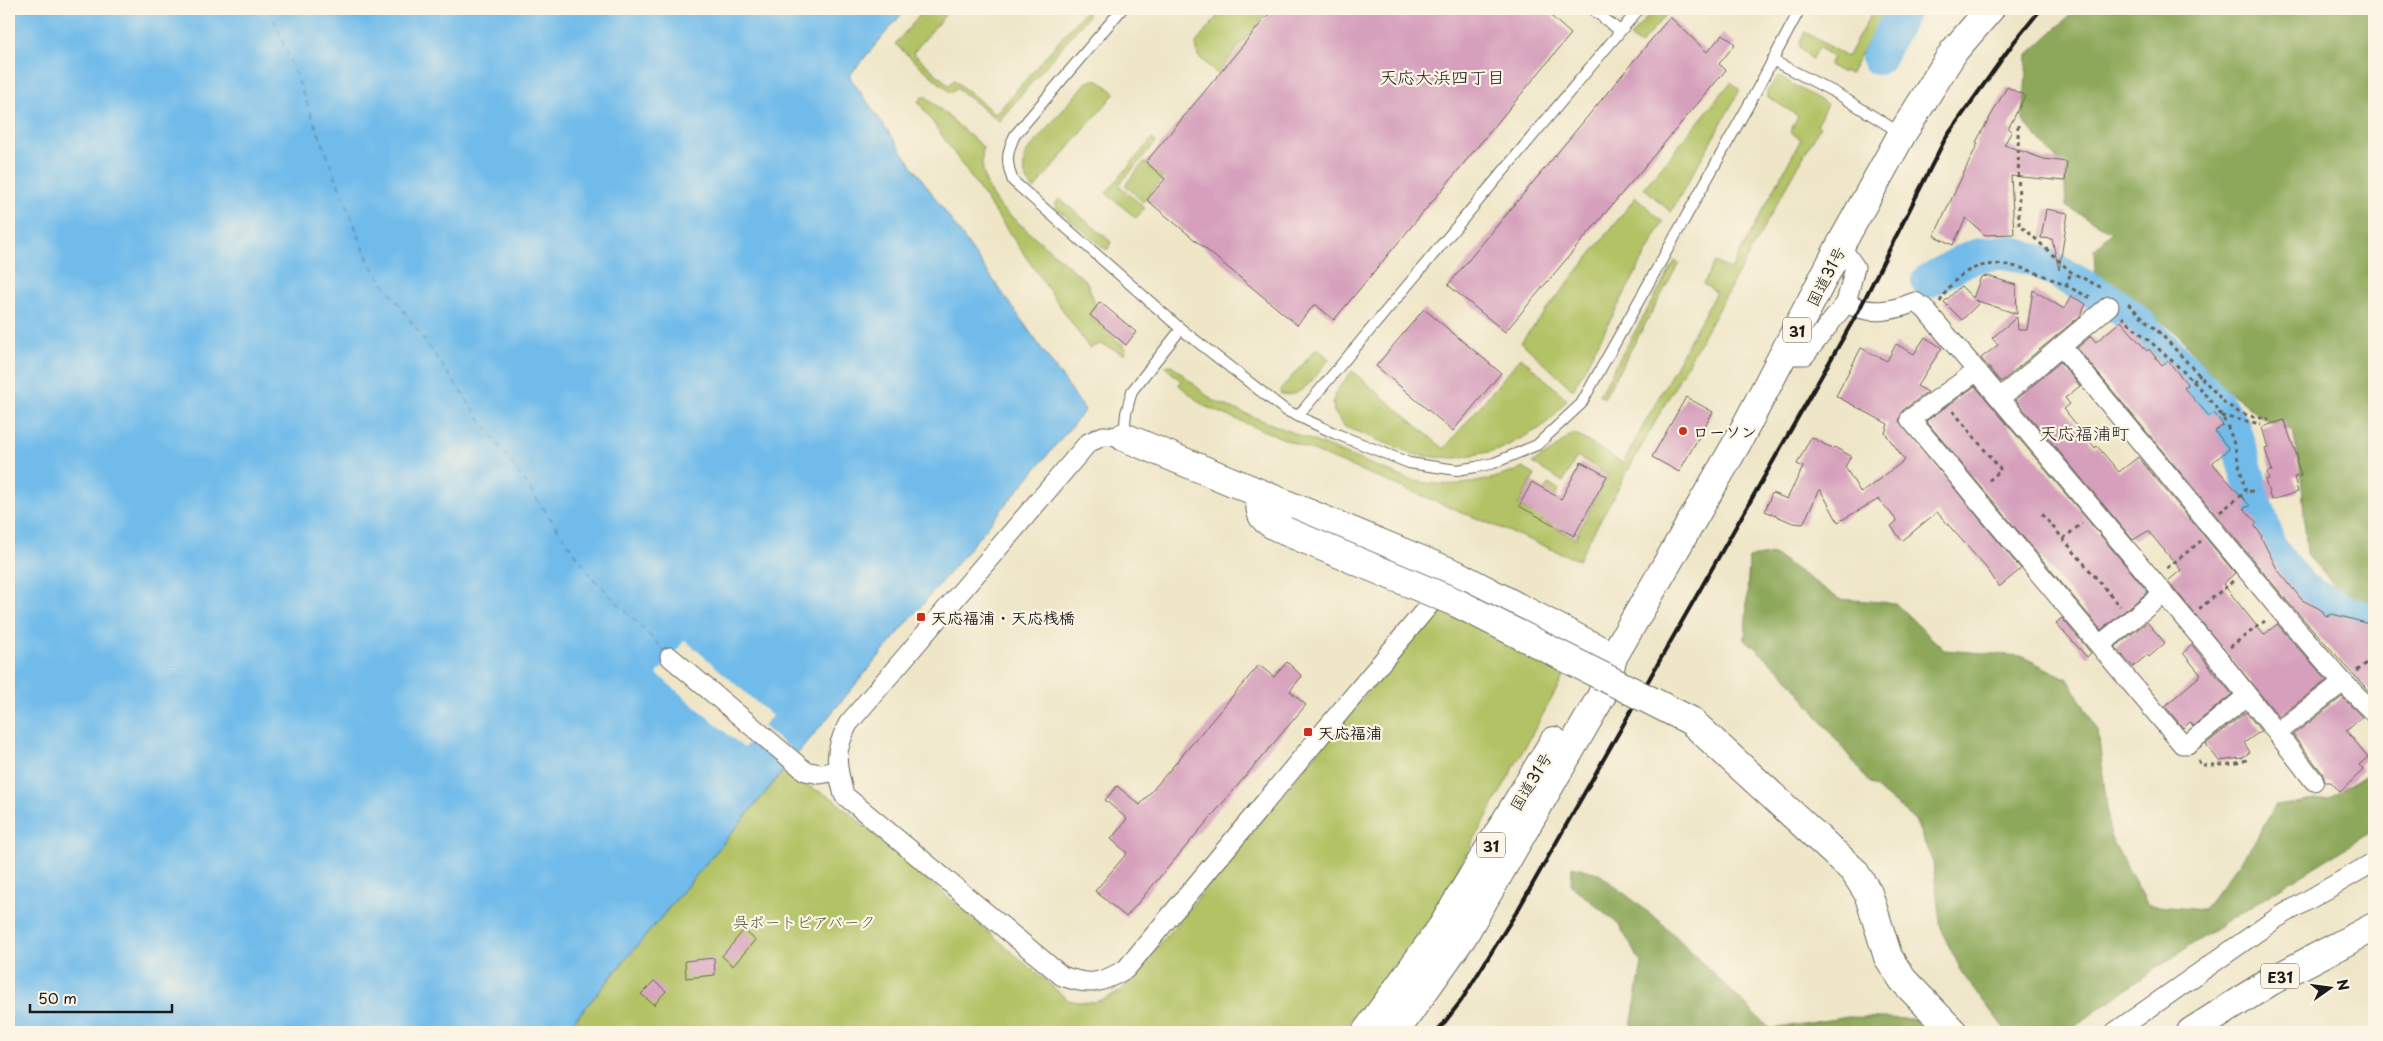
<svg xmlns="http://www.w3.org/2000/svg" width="2383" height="1041" font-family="'Playpen Sans','Klee One',sans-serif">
<rect width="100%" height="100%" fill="#fcf5e5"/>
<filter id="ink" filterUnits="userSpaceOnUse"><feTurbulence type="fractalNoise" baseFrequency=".02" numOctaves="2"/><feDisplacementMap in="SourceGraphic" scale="10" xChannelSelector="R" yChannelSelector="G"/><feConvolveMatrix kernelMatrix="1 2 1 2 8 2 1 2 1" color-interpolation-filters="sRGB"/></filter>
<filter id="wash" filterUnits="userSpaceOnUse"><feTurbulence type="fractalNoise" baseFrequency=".0096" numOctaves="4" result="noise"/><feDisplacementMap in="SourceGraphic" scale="20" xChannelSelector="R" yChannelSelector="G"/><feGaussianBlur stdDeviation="1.12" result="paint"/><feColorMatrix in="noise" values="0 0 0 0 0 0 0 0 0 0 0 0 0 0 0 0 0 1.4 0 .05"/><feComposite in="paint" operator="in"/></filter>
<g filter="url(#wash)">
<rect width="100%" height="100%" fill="#efe6c8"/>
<g fill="#b2c265" stroke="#676f40">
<path d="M925 9H950L913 53 949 85 954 80 996 114 1086 10 1088 16 999 121 956 88 951 93 895 44Z"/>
<path d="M1223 9H1270L1217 74 1198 56 1196 43Z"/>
<path d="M1654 9H1671L1640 45 1630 37Z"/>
<path d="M1874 9H1886L1850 74 1844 71 1843 73 1829 65 1833 57 1819 48 1812 59 1800 49V41L1805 32 1847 57Z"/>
<path d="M1778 76 1827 104 1817 125 1820 127 1578 560 1204 406 1179 385 1181 381 1164 366 1172 365 1212 400 1410 480C1450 489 1484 484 1523 468L1535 475 1518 506 1531 513 1548 484 1559 490 1542 520 1575 538 1608 475 1577 456 1563 482 1532 463 1552 451 1573 433 1623 463 1716 292 1703 284 1715 262 1731 270 1801 139 1790 132 1798 116 1768 97 1767 92Z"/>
<path d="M1093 80H1099L1115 93 1034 189C1024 179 1022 169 1025 154L1087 82Z"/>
<path d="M1731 82 1740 90 1671 212 1644 188Z"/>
<path d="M924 95 983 147C980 170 985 188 1000 207L1087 282 1096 306 1089 315 1126 348 1124 354 1101 344 1089 348 918 101Z"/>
<path d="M1152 139 1156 142 1119 185 1145 208 1136 218 1106 193Z"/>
<path d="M1144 162 1163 178 1143 202 1125 185Z"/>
<path d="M1636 197 1663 222 1573 390 1521 342Z"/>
<path d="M1058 200H1061L1111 242 1108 249H1105L1056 208 1055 205Z"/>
<path d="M1675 261 1679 263 1604 398 1599 395Z"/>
<path d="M1317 348 1329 359C1318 372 1302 400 1281 394L1280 390Z"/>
<path d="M1521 357 1567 399 1553 417 1540 428 1499 450 1457 458 1435 457 1416 455 1345 427 1334 412 1333 403 1335 393 1352 371 1444 449Z"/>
<path d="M1450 605 1561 662 1564 676 1431 918 1342 1032H565L782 773 832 798 1068 1000C1090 1005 1100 1002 1120 992L1435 610Z"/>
</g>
<g fill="#8da85a" stroke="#54623b">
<path d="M2077 9H2374V615L2351 604 2307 555 2301 473 2293 431 2263 418 2216 381 2178 334 2095 272 2094 250 2111 232 2066 206 2064 167 2023 121 2027 55Z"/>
<path d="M1774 554 1839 599 1895 603 1944 650 2021 656 2068 679 2098 731 2110 836 2148 905 2204 910 2256 840 2275 806 2329 798 2374 770V830L2226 922 2149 973 2067 1032H2007L1964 976 1941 930 1933 863 1915 820 1870 783 1787 677 1745 639 1749 558Z"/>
<path d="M1572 866 1598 873 1661 922 1770 1029 1848 1017 1915 1019 1929 1032H1634L1631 1027 1642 964 1619 925 1571 885Z"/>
</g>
<path fill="#71bbea" stroke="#466c83" d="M9 9H906L849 76 1085 410 565 1032H9Z"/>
<path fill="#efe6c8" d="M685 640 772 716 763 726 797 755 786 768 752 739 744 748 657 674Z"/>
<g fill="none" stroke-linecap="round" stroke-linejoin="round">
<g stroke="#71bbea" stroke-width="34">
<path d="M1878 58 1904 9"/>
<path d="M1928 281 1965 260 1980 255 2007 252 2038 261 2109 300 2134 319 2176 361 2217 404 2233 427 2269 546 2285 568 2303 589 2353 615 2374 620"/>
</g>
<path stroke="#3e5c6e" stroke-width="1" stroke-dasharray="6 5" stroke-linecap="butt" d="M270 9 369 262 592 577 665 651"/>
</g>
<g id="blocks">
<g fill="#d6a0bc">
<path d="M1273 9H1559L1552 17 1571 34 1334 320 1315 304 1297 325 1147 200 1165 179 1146 162Z"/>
<path d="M1670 17 1707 52 1723 34 1735 44 1719 64 1726 70 1505 332 1448 285Z"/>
<path d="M2007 87 2025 96 2008 129 2012 131 2004 145 2044 159 2067 162 2065 181 2011 176 2014 234 1985 235 1966 218 1953 245 1934 236 1978 143 1976 142Z"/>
<path d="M2046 209 2068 213 2059 270 2052 239 2041 238Z"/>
<path d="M1988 276 2016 285 2017 314 1975 300 1979 303 1962 320 1944 302 1961 286 1973 298 1981 277Z"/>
<path d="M2033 290 2064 309 2071 296 2086 304 2080 316 2001 382 1981 358 1998 345 1992 338 2017 317 2018 330H2027Z"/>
<path d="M1100 302 1136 332 1126 345 1090 315Z"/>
<path d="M1424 309 1501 373 1453 431 1376 366Z"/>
<path d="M2121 321 2147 351 2149 349 2162 365 2168 361 2188 385 2184 388 2209 416 2214 413 2223 425 2215 431 2229 449 2213 462 2214 465 2250 506 2244 508 2257 523 2254 525 2262 536 2261 537 2277 569 2302 600 2320 609 2326 616 2332 614 2374 625V697L2288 602 2077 348 2091 336 2096 342Z"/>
<path d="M1925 337 1942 348 1917 386 1928 392 1903 410 1899 421 2021 569 1999 587 1988 570 1937 512 1902 541 1891 526 1897 521 1879 499 1838 522 1820 489 1803 524 1793 523 1765 511 1772 493 1787 499 1803 467 1797 464 1811 437 1833 449 1834 447 1851 456 1845 467 1861 493 1905 460 1885 433 1888 424 1836 396 1861 348 1887 361 1896 344 1914 354Z"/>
<path d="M2060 362 2080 386 2065 398 2070 404 2064 409 2095 448 2097 446 2119 472 2138 457 2235 573 2223 584 2264 635 2277 624 2327 680 2279 717 2168 581 2181 570 2148 531 2133 540 2016 400Z"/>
<path d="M1975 386 2148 592 2101 630 1926 421Z"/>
<path d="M1686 397 1713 412 1679 472 1652 457Z"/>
<path d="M2284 420 2298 459 2296 461 2301 476 2294 477 2298 492 2271 500 2265 480 2269 479 2267 472 2272 471 2265 449 2268 448 2262 427Z"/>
<path d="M1581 462 1607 476 1574 536 1519 506 1532 482 1561 499Z"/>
<path d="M2062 618 2091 653 2087 657 2056 623Z"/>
<path d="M2147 622 2165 643 2149 657 2147 655 2133 667 2115 647Z"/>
<path d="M2192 645 2232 694 2193 726 2190 722 2183 728 2165 706 2201 675 2183 653Z"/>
<path d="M1287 662 1302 676 1290 691 1306 705 1126 917 1095 891 1127 853 1111 839 1127 819 1105 800 1117 786 1140 805 1259 665 1274 677Z"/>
<path d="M2342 697 2362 717 2346 730 2368 757 2359 765 2363 770 2340 792 2331 782H2325L2323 774 2293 735Z"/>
<path d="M2246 712 2261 731 2244 743 2250 752 2242 758 2219 761 2206 744Z"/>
<path d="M744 930 755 940 733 966 722 956Z"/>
<path d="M714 958 715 975 686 978 685 961Z"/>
<path d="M654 981 666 991 654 1005 641 994Z"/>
</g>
</g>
</g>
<g filter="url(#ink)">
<use href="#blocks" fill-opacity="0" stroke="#666358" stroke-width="1"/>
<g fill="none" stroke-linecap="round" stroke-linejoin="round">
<g stroke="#666358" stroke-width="12">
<g id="lane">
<path d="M1122 9 1015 135C1006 153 1006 163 1013 181L1181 329 1285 410 1334 433 1409 463 1457 470 1476 467 1494 463 1537 445 1581 404 1752 99 1800 9"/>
<path d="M1592 9 1620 31"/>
<path d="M1772 60 1836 93 1902 134"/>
<path d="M1298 416 1639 9"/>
<path d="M1124 437 1126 413 1132 391 1181 329"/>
</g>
</g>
<g stroke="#666358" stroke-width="21">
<g id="street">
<path d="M1846 303C1870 315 1890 312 1915 302L1924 308 2217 657 2277 733 2343 682"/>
<path d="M2062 347 2279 609 2343 682 2374 713"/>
<path d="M1784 355H1805L1846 303 1855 267 1840 246"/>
<path d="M1977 371 1910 419 2182 744H2188L2247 696"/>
<path d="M2000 398 2109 306"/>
<path d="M1124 437 1103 436 1088 443 848 724C833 754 836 764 844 795L1062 976C1090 986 1100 984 1126 969L1445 586"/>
<path d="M2100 645 2163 594"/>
<path d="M670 657 805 771 820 774 838 771"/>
<path d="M2277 733 2314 781"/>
<path d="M2115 1032 2277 918 2374 862"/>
</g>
</g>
<g stroke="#666358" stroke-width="30">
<g id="secondary">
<path d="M1124 437 1455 574 1613 657"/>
<path d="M1261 495C1257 519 1266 521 1285 531"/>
<path d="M1691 721 1854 871 1868 893 1888 957 1903 980 1953 1032"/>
</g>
</g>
<g stroke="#666358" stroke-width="30">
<g id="highway">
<path d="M1366 1032 1442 927 1554 741"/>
<path d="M1395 1032 1463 936 1602 695 1613 657 1737 443 1840 246 1902 134 1954 51 1990 9"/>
<path d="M2191 1032 2271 981 2374 927"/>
</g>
</g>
<g stroke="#666358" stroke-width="3" stroke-dasharray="4 4" stroke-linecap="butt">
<path d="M2018 125 2019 226 2026 230 2071 272 2104 289"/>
<path d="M2066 286 2071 272"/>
<path d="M1940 302C1975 234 2041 274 2091 298"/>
<path d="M2128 304 2162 335 2225 403 2238 412 2254 417 2269 419"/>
<path d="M2122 317C2153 345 2213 391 2229 430 2237 449 2240 472 2246 492L2257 490"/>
<path d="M2193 382 2200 374"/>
<path d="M1953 411 2001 470 1986 483"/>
<path d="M2221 416 2261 424"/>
<path d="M2220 512 2246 492"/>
<path d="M2042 514 2120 606"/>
<path d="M2063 539 2082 523"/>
<path d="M2167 568 2201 541"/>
<path d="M2199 609 2233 581"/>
<path d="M2230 647 2265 621"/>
<path d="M2357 671 2374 657"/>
<path d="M2198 760 2201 765C2216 765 2238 766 2250 758"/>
</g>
<use href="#lane" stroke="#fff" stroke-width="10"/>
<use href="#street" stroke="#fff" stroke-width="19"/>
<use href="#secondary" stroke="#fff" stroke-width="28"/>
<use href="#highway" stroke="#fff" stroke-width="28"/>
<path stroke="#1c1c1c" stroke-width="4" d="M1437 1032 1461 1001 1519 908 1859 310 1945 139 2014 42 2041 9"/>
<g stroke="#666358" stroke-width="30" stroke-linecap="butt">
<path id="secondary-bridge" d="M1285 531 1457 603 1691 721"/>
</g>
<use href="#secondary-bridge" stroke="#fff" stroke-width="28"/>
</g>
</g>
<g fill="#c8321e" stroke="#fcf5e5" stroke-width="2">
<circle cx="1683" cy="431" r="5"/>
<rect x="916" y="612" width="10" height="10" rx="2.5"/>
<rect x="1303" y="727" width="10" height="10" rx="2.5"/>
</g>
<g text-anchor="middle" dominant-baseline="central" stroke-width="4.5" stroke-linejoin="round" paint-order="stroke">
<g fill="#fcf5e5" stroke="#5f5d58" stroke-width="1">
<rect x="1783" y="317.5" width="28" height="25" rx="4"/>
<rect x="1477" y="832.5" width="28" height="25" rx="4"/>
<rect x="2261" y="963.5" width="38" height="25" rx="4"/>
</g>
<g font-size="15" font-weight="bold" fill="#1c1c1c">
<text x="1797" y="330">31</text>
<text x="1491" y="845">31</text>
<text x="2280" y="976">E31</text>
</g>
<g font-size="16" fill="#1c1c1c" stroke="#fcf5e5">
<text transform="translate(1825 276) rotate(-63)">国道31号</text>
<text transform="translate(1530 781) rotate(-59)">国道31号</text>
</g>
<g font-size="16" font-weight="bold" fill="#1c1c1c" stroke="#fcf5e5" text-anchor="start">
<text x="1693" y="431">ローソン</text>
<text x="931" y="617">天応福浦・天応桟橋</text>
<text x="1318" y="732">天応福浦</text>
</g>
<g font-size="16" fill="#505636" stroke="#fcf5e5">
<text x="804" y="921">呉ポートピアパーク</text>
</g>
<g font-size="18" fill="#1c1c1c" stroke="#fcf5e5">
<text x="1442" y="76">天応大浜四丁目</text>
<text x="2084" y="432">天応福浦町</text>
</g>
</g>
<rect width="2383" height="1041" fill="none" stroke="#fcf5e5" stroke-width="30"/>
<g transform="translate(2330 988) rotate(76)" stroke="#fcf5e5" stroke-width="4" paint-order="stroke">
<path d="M0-4L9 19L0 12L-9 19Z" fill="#1c1c1c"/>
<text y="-8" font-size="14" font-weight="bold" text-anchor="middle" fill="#1c1c1c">N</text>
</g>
<path d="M30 1004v8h142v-8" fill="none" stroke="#1c1c1c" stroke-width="2.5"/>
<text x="38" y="1004" font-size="15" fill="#1c1c1c" stroke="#fcf5e5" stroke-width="4" paint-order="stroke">50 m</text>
</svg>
